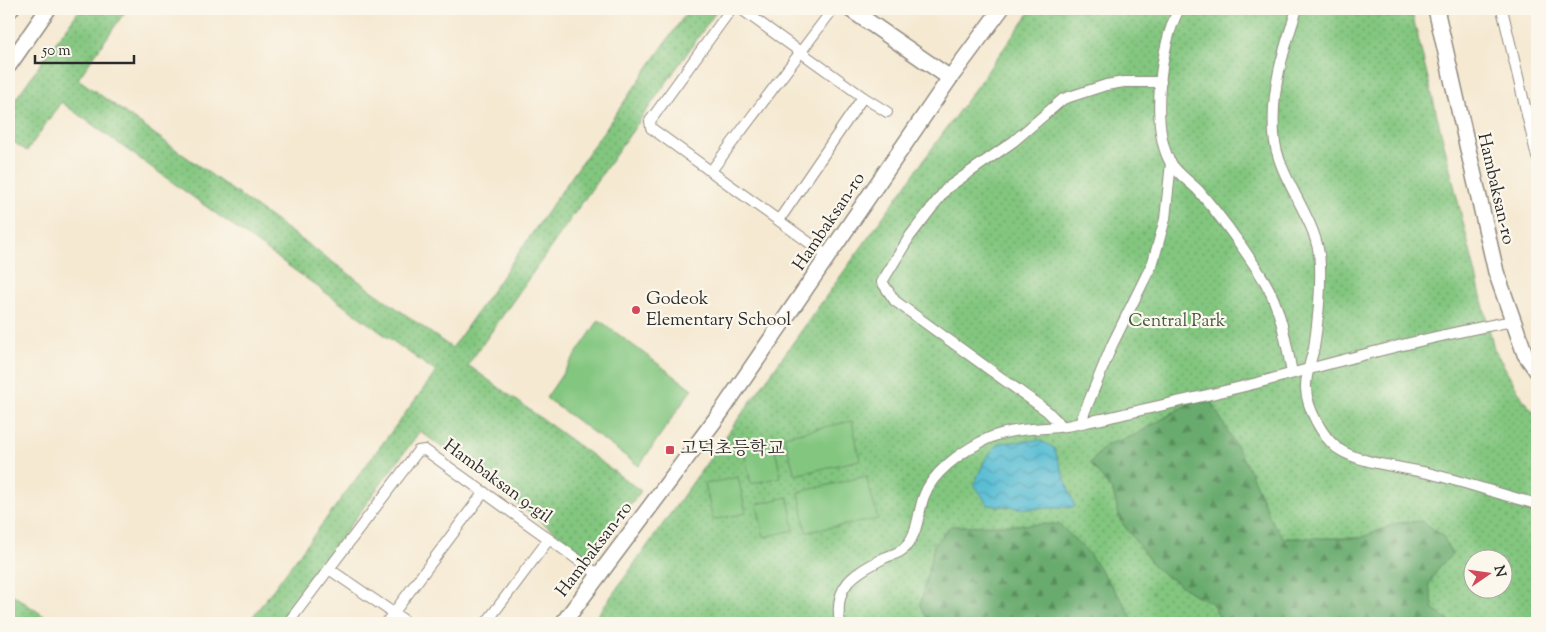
<svg xmlns="http://www.w3.org/2000/svg" width="1546" height="632" font-family="'Sorts Mill Goudy','Noto Serif KR',serif">
<defs>
<pattern id="grass-dots" width="8" height="8" patternUnits="userSpaceOnUse" patternTransform="scale(1.25)"><rect width="8" height="8" fill="#82c67f"/><path d="M2 2h.1M6 6h.1" fill="none" stroke="#6ba168" stroke-width="1.8" stroke-linecap="round"/></pattern>
<pattern id="forest-firs" width="22" height="20" patternUnits="userSpaceOnUse" patternTransform="scale(1.25)"><rect width="22" height="20" fill="#69ab6e"/><path d="M5 1l3.5 6h-7zM16 11l3.5 6h-7z" fill="#578b5b"/></pattern>
<pattern id="water-waves" width="16" height="10" patternUnits="userSpaceOnUse" patternTransform="scale(1.25)"><rect width="16" height="10" fill="#55bcd3"/><path d="M0 5q4-4 8 0t8 0" fill="none" stroke="#4799ab"/></pattern>
</defs>
<rect width="100%" height="100%" fill="#fbf7ec"/>
<filter id="ink" filterUnits="userSpaceOnUse"><feTurbulence type="fractalNoise" baseFrequency=".02" numOctaves="2"/><feDisplacementMap in="SourceGraphic" scale="10" xChannelSelector="R" yChannelSelector="G"/><feConvolveMatrix kernelMatrix="1 2 1 2 8 2 1 2 1" color-interpolation-filters="sRGB"/></filter>
<filter id="wash" filterUnits="userSpaceOnUse"><feTurbulence type="fractalNoise" baseFrequency=".0096" numOctaves="4" result="noise"/><feDisplacementMap in="SourceGraphic" scale="20" xChannelSelector="R" yChannelSelector="G"/><feGaussianBlur stdDeviation="1.12" result="paint"/><feColorMatrix in="noise" values="0 0 0 0 0 0 0 0 0 0 0 0 0 0 0 0 0 1.4 0 .05"/><feComposite in="paint" operator="in"/></filter>
<g filter="url(#wash)">
<rect width="100%" height="100%" fill="#f5e9d2"/>
<g fill="url(#grass-dots)" stroke="#567855" fill-rule="evenodd">
<path d="M80 9H127L78 79 452 348 689 9H718L468 365 641 491 591 559 420 431 278 623H248L436 372 61 102 27 151 9 139V108Z"/>
<path d="M1032 9H1411L1494 349 1523 399 1537 416V623H592ZM1474 560H1504V590H1474Z"/>
<path d="M9 592 54 623H9Z"/>
</g>
<g fill="url(#forest-firs)" stroke="#4a6b4c">
<path d="M1193 401 1212 403 1251 473 1272 522 1284 538H1360L1397 523 1422 521 1443 536 1452 555 1440 566 1429 584 1434 610 1452 623H1216L1220 619 1212 603 1195 595 1156 569 1120 520 1113 492 1090 463 1106 445 1135 435Z"/>
<path d="M1059 524 1088 552 1123 602 1135 623H929L920 605 934 545 951 526Z"/>
</g>
<g fill="#82c67f" stroke="#567855">
<path d="M599 320 692 389 639 466 546 398Z"/>
<path d="M852 421 860 460 795 475 784 436Z"/>
<path d="M773 440 781 477 751 484 743 447Z"/>
<path d="M866 476 878 519 806 532 799 492Z"/>
<path d="M738 477 746 513 713 520 705 484Z"/>
<path d="M788 497 794 530 764 537 757 504Z"/>
</g>
<path fill="url(#water-waves)" stroke="#40747f" d="M1039 440 1054 448 1075 507 1030 509 988 505 974 484 986 458 999 443Z"/>
</g>
<g filter="url(#ink)">
<g fill="none" stroke-linecap="round" stroke-linejoin="round">
<g stroke="#908a7e" stroke-width="12">
<g id="street">
<path d="M731 9 650 121 651 128 829 257"/>
<path d="M741 9 863 97 779 220"/>
<path d="M1179 9C1160 44 1151 124 1169 160 1175 172 1189 181 1198 190 1222 218 1246 251 1265 282 1281 309 1286 342 1292 373"/>
<path d="M1297 9C1283 52 1271 88 1274 134 1277 181 1319 218 1320 265 1321 293 1318 321 1314 348 1311 361 1305 376 1306 389 1307 408 1322 436 1337 448 1359 464 1405 467 1432 474 1467 483 1502 495 1537 504"/>
<path d="M1502 9 1537 157"/>
<path d="M863 97 887 112"/>
<path d="M711 171 833 9"/>
<path d="M1080 423 1112 345 1153 262 1165 219 1171 163"/>
<path d="M1062 426 1047 411 895 301 882 282 910 236 947 188 1014 141 1063 99 1106 85 1124 82H1161"/>
<path d="M549 539 599 575"/>
<path d="M329 569 408 623"/>
<path d="M288 623 418 451 425 450 549 539 486 623"/>
<path d="M386 623 484 492"/>
<path d="M840 623C833 585 854 574 884 558 890 555 897 554 902 550 919 536 917 514 924 496 932 473 960 453 981 442 1007 427 1038 430 1066 426 1078 424 1090 421 1102 419 1153 407 1206 396 1257 383 1342 360 1427 337 1513 321"/>
</g>
</g>
<g stroke="#908a7e" stroke-width="18">
<g id="secondary">
<path d="M850 9 950 78"/>
<path d="M1436 9 1496 272 1525 354 1537 371"/>
<path d="M9 11 11 9"/>
<path d="M9 65 48 9"/>
<path d="M563 623 721 412 950 78 1001 9"/>
</g>
</g>
<use href="#street" stroke="#fff" stroke-width="10"/>
<use href="#secondary" stroke="#fff" stroke-width="15"/>
</g>
</g>
<g fill="#d1495b" stroke="#fbf7ec" stroke-width="2">
<circle cx="636" cy="310" r="5"/>
<rect x="665" y="445" width="10" height="10" rx="2.5"/>
</g>
<g text-anchor="middle" dominant-baseline="central" stroke-width="4.5" stroke-linejoin="round" paint-order="stroke">
<g font-size="18" fill="#2b2b2b" stroke="#fbf7ec">
<text transform="translate(1495 189) rotate(77)">Hambaksan-ro</text>
<text transform="translate(830 222) rotate(-56)">Hambaksan-ro</text>
<text transform="translate(497 482) rotate(36)">Hambaksan 9-gil</text>
<text transform="translate(595 550) rotate(-53)">Hambaksan-ro</text>
</g>
<g font-size="18" fill="#2b2b2b" stroke="#fbf7ec" text-anchor="start">
<text x="646" y="300">Godeok<tspan x="646" dy="21">Elementary School</tspan></text>
<text x="680" y="450">고덕초등학교</text>
</g>
<g font-size="18" fill="#455a44" stroke="#fbf7ec">
<text x="1177" y="322">Central Park</text>
</g>
</g>
<rect width="1546" height="632" fill="none" stroke="#fbf7ec" stroke-width="30"/>
<g transform="translate(1488 574) rotate(77)"><circle r="24" fill="#fbf7ec" stroke="#a8a59f"/>
<path d="M0-4L9 19L0 12L-9 19Z" fill="#d1495b"/>
<text y="-8" font-size="14" font-weight="bold" text-anchor="middle" fill="#2b2b2b">N</text>
</g>
<path d="M35 55v8h99v-8" fill="none" stroke="#2b2b2b" stroke-width="2.5"/>
<text x="42" y="55" font-size="15" fill="#2b2b2b" stroke="#fbf7ec" stroke-width="4" paint-order="stroke">50 m</text>
</svg>
